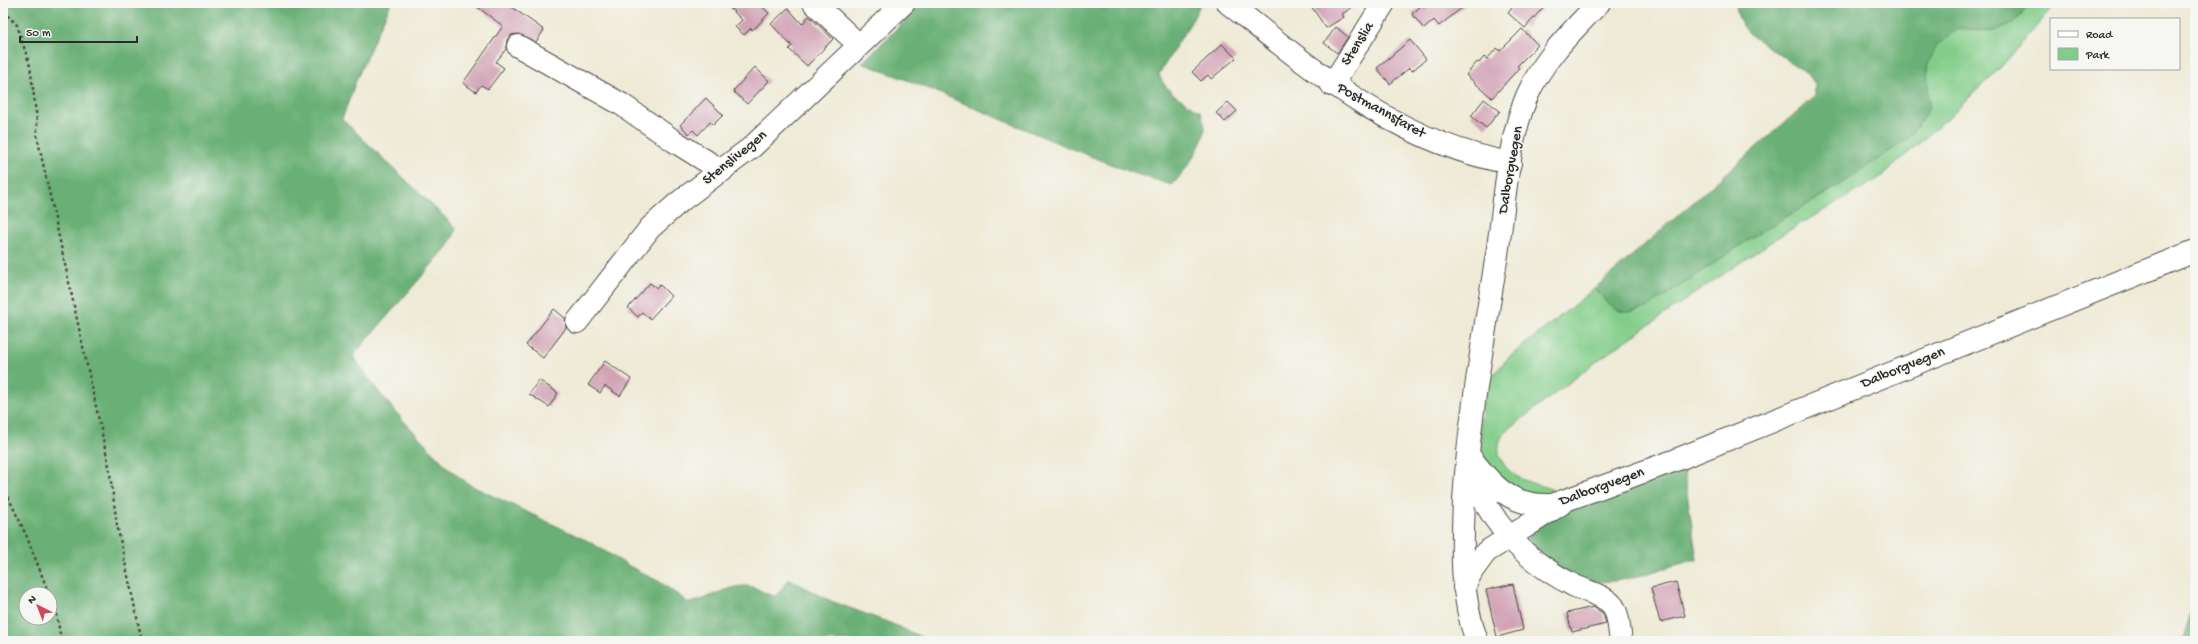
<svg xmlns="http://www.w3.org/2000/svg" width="2198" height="644" font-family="'Gochi Hand',sans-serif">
<rect width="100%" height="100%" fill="#f6f6f2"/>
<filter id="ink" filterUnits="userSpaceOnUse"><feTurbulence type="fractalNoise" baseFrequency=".025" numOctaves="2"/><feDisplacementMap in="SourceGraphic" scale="8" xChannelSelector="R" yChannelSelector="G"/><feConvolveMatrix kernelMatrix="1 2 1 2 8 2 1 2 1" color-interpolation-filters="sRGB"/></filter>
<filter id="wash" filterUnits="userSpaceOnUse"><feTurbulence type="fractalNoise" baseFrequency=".012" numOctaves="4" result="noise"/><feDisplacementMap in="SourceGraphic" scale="16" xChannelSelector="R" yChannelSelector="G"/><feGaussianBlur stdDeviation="0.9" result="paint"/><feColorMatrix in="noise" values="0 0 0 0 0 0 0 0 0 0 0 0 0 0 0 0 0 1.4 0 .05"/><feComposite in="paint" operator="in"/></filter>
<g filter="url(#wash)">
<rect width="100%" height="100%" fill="#eeead5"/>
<path fill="#83cd8a" stroke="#577c5a" d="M2031 3H2057L2001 67 1949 117 1881 177 1783 234 1722 275 1601 358 1505 432C1490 451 1504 472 1524 480 1534 485 1544 485 1553 490L1556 498 1518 494 1485 464 1480 449V427L1484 395 1489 380 1508 358 1595 288 1606 302 1649 307 1754 236 1833 189 1929 108 1927 66 1937 44 1959 28 1994 31 2013 23Z"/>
<g fill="#6ab076" stroke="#4a6e50" fill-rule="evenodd">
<path d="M3 3H391L357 78 342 119 456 228 454 235 447 247 353 356 378 391 402 419 448 468 470 485 590 542 627 565 660 582 689 603C708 600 723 587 743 586 757 585 763 595 776 596L789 579 831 601 890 623 930 641H3ZM26 594H50V618H26Z"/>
<path d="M922 3H1201L1194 17 1159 74C1164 92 1186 102 1201 112 1202 117 1204 122 1205 127 1205 144 1183 174 1172 185L1136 174 1067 147 920 85 862 63Z"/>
<path d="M1736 3H2031L2013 23 1994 31 1959 28 1937 45 1927 66 1929 108 1921 121 1905 141 1833 189 1754 236 1649 307C1619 317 1614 312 1595 288L1815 96V84L1808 74 1752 36C1741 25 1737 18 1736 3Z"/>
<path d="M1683 466 1697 560C1650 568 1607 598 1561 570 1549 563 1539 550 1528 541L1532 531 1548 520 1584 504Z"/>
<path d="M2195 601V641H2182Z"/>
</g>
<g id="blocks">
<g fill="#d2a2b5">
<path d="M472 3H506L544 30 536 42 518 34 511 35 507 40 506 49 496 62 504 68 488 89 481 85 476 92 463 83 503 26Z"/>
<path d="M725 3H758L769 13 757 26 752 30 751 28 744 35 735 27 742 20Z"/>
<path d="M1309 3H1359L1342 14 1344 17 1326 28Z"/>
<path d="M1430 3H1468L1439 26 1434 20 1424 29 1412 14 1422 5 1424 8Z"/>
<path d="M1516 3H1547L1525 28 1508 13Z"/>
<path d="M788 8 802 24 809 16 833 39 807 66 789 49 792 46 771 24Z"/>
<path d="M1336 27 1348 37 1337 53 1324 43Z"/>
<path d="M1522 29 1538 45 1517 66 1519 68 1492 98 1466 75 1477 62 1479 63 1484 57 1487 59 1497 48 1500 51Z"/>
<path d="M1410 40 1426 59 1412 71 1409 68 1390 84 1377 68Z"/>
<path d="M1222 44 1236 58 1211 79 1208 75 1201 81 1192 72Z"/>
<path d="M755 67 769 81 747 104 733 91Z"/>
<path d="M706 98 723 115 713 125 710 122 698 135 693 130 689 134 680 125Z"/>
<path d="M1484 99 1500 111 1486 128 1471 116Z"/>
<path d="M1228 102 1237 111 1225 122 1216 113Z"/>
<path d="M650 283 657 288 660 285 671 296 650 319 642 312 638 317 628 308Z"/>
<path d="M554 309 565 318 566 328 543 358 526 345Z"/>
<path d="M605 361 631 379 620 396 605 386 600 393 588 385Z"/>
<path d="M539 380 558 393 549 407 529 394Z"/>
<path d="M1676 582 1685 616 1660 622 1651 588Z"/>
<path d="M1513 584 1523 630 1497 637 1486 590Z"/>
<path d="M1593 607 1603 613 1606 624 1572 632 1567 613Z"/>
</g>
</g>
</g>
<g filter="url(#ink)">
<use href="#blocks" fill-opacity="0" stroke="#484844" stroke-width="1"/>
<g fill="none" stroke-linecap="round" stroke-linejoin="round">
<g stroke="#484844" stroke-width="24">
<g id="minor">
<path d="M814 3 859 45"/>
<path d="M1228 3C1316 72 1396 142 1510 163"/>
<path d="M518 46 621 104 674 141 722 171"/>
<path d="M1332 85 1384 3"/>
<path d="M577 322 650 228 678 203 752 147 904 3"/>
<path d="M1468 454C1491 485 1510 507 1552 505L1676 460 2195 251"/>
<path d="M1471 466C1485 520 1524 560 1573 585 1584 591 1605 595 1613 606 1619 615 1619 630 1621 641"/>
<path d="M1464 587 1472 571 1486 552 1561 504"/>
<path d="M1477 641C1460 596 1462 549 1464 501 1469 418 1484 337 1497 254 1505 204 1507 143 1527 96 1543 59 1572 31 1599 3"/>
</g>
</g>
<g stroke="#484844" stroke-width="2.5" stroke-dasharray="3 3" stroke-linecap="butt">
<path d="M3 11 17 25 30 66 37 120V136L109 466 117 525 142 641"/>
<path d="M3 486 27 537 49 594"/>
<path d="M50 597 57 615 61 641"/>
</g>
<use href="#minor" stroke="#fff" stroke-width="22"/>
</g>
</g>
<g text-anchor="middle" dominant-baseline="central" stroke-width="3" stroke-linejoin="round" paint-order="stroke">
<g font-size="15" fill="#2b2b2b" stroke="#f6f6f2">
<text transform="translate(1358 44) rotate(-58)">Stenslia</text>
<text transform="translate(1381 111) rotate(29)">Postmannsfaret</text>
<text transform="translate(735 158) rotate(-39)">Stenslivegen</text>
<text transform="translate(1511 170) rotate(-80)">Dalborgvegen</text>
<text transform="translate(1903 368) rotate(-22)">Dalborgvegen</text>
<text transform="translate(1602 487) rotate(-20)">Dalborgvegen</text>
</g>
</g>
<rect width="2198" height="644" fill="none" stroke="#f6f6f2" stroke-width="16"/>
<rect x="2050" y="18" width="130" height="52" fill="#f6f6f2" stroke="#a5a5a2"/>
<rect x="2058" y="31" width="20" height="6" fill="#ffffff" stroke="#a5a5a2"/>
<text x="2086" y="38" font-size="12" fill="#2b2b2b">Road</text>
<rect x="2058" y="48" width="20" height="12" fill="#83cd8a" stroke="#a5a5a2"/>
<text x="2086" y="58" font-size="12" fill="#2b2b2b">Park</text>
<g transform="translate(38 606) rotate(318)"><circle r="19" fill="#f6f6f2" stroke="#a5a5a2"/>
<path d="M0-3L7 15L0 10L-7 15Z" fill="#d1495b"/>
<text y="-6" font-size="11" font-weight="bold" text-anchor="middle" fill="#2b2b2b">N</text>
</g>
<path d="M20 36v6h117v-6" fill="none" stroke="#2b2b2b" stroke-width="2"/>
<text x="26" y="36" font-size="12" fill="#2b2b2b" stroke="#f6f6f2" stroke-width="3" paint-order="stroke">50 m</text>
</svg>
